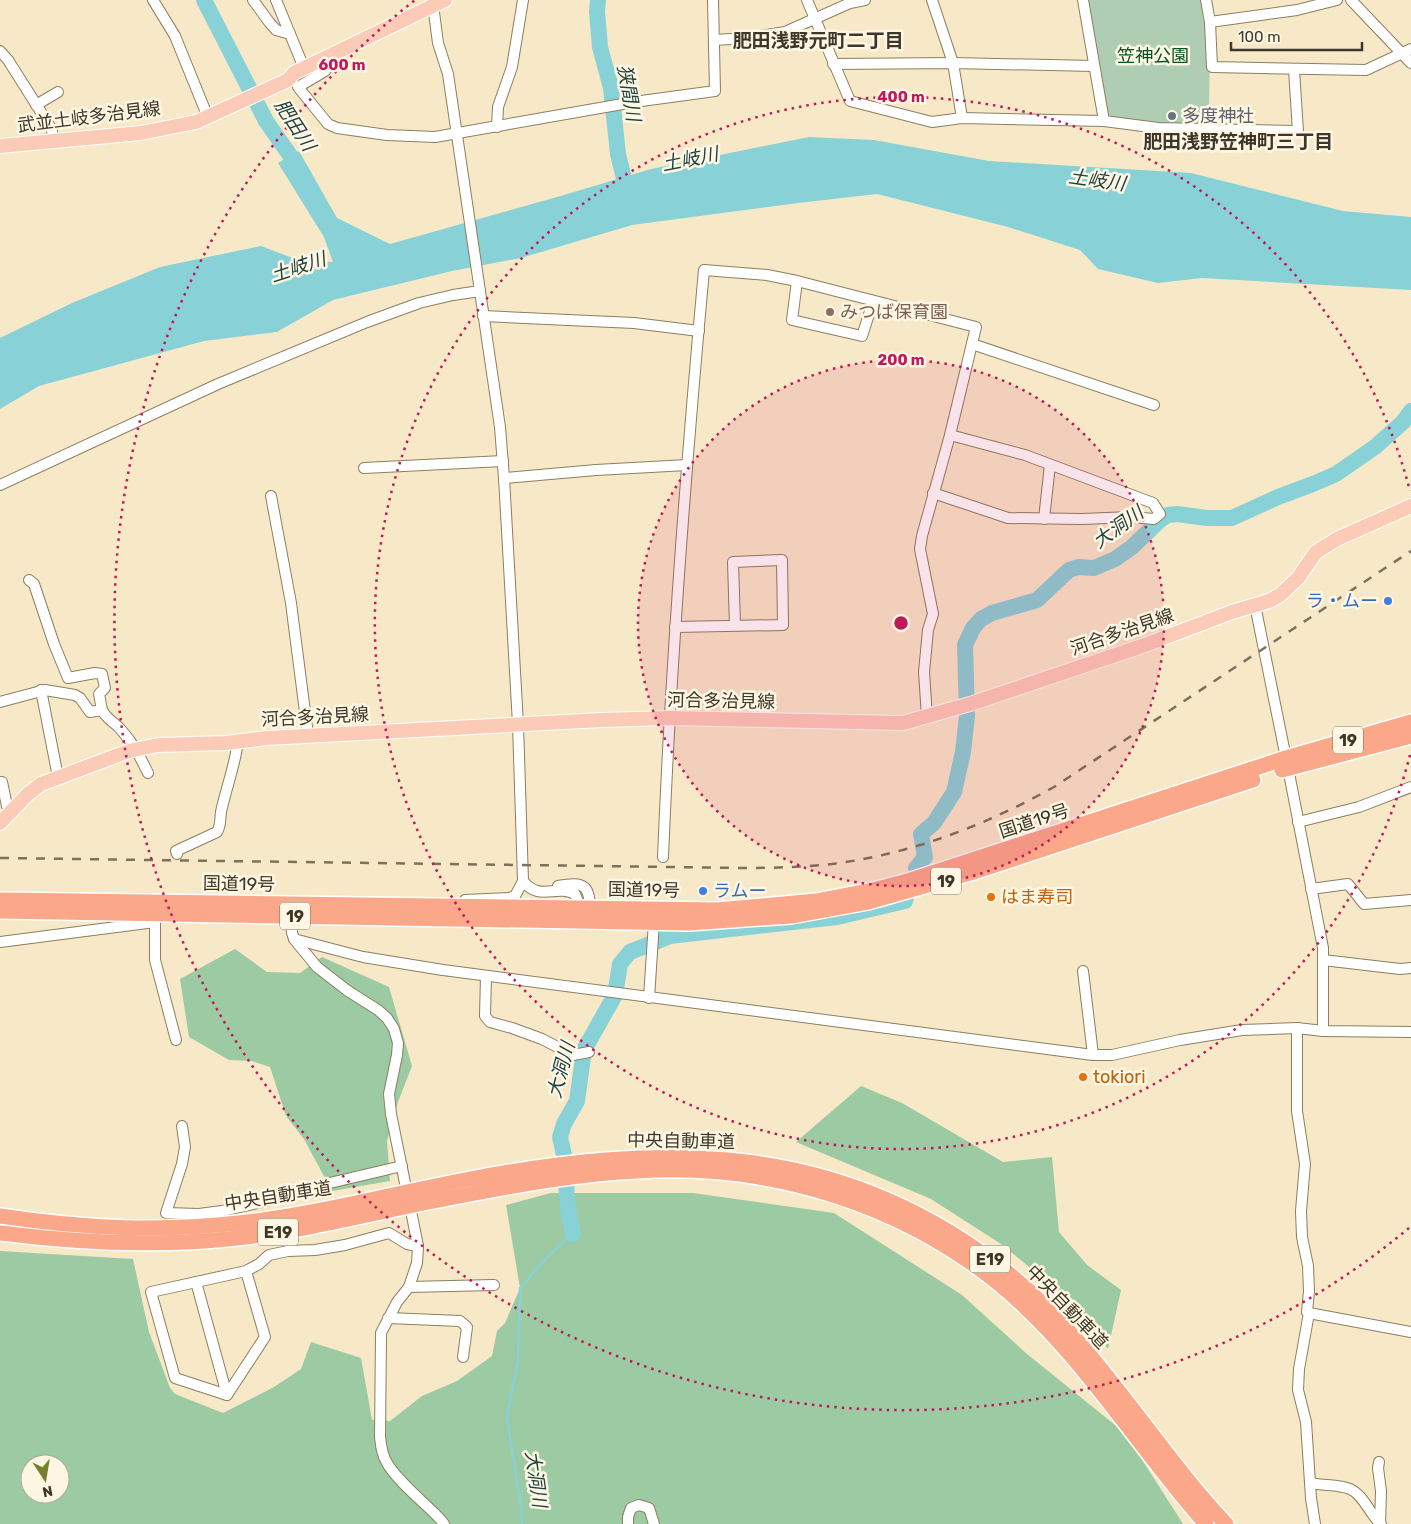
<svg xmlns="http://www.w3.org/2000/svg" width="1411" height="1524" font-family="Rubik,'Noto Sans JP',sans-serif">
<rect width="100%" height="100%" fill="#f7e9c8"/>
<path fill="#afcdb3" d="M1087 0H1205L1210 37 1209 114 1208 126 1157 125 1106 115Z"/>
<g fill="#9bcaa3" fill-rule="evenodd">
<path d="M235 949 267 972 300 973 322 957 389 987 412 1066 398 1102 387 1141 390 1181 332 1191 304 1139 286 1116 270 1067 252 1061 229 1060 189 1037 180 979Z"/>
<path d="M861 1086 902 1103 1003 1162 1052 1157 1059 1232 1087 1265 1121 1290 1108 1349 1060 1292 1001 1244 931 1199 796 1142Z"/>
<path d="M551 1193H693L834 1213 962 1295 1027 1354 1125 1433 1183 1524H0V1251L133 1259 149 1332 170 1388 175 1394 223 1413 274 1387 301 1369 311 1342 361 1358 372 1420 390 1421 422 1396 457 1381 492 1356 497 1331 505 1323 520 1288 506 1205ZM30 1464H60V1494H30Z"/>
</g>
<path fill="#88d2d7" d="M809 137 874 140 989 161 1191 173 1343 211 1411 217V290L1202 278 1158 283 1098 269 1080 250 1008 227 877 194 798 203 632 225 521 258 452 271 333 300 277 332 204 341 39 386 0 409V338L72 303 160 267 261 246 303 262H333L324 237 278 163 299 151 337 218 390 244 564 195 651 169Z"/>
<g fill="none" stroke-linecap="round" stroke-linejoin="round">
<path stroke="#88d2d7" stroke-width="2.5" d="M522 1524 521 1507 507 1417 518 1360 520 1288 551 1253 573 1234"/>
<g stroke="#88d2d7" stroke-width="16">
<path d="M204 0 266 121 303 174"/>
<path d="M598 0 597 11 600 47 611 88 618 154 627 191"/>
<path d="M916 868 925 857 921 834 934 823 954 792 963 752 967 716 965 645 973 628 981 619 992 613 1037 600 1069 570 1078 567 1094 568 1115 559 1132 547 1161 519 1168 515 1177 514 1207 518H1232L1278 497 1313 484 1336 474 1375 447 1403 422 1411 411"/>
<path d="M573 1234 568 1209 564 1155 560 1137 564 1124 577 1101 584 1050 615 995 620 964 630 952 670 936 837 917 905 901 906 898"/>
</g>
<g stroke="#8b7f61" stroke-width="12">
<g id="minor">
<path d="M153 0 175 36 205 110"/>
<path d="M253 0 269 22 276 30 290 34 304 68"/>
<path d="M276 0 290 34"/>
<path d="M807 0 850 101 932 122 962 118 1104 121 1158 128 1298 131 1294 70"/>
<path d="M932 0 953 63 962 118"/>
<path d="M1083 0 1104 121"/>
<path d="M1206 0 1210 22 1212 67 1366 70 1411 49"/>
<path d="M1351 0 1411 63"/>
<path d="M433 5 438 43 448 74 500 427 504 478 518 724 523 881C540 902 555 884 575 894L580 907 584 913"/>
<path d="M1210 22 1297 10 1337 0"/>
<path d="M714 40 748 38 785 32 850 3 865 0"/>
<path d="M0 51 8 60 46 120 52 130 53 141"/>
<path d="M328 57 330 64 325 71 298 87 328 124 337 128 387 135 435 137 634 102 715 91 713 0"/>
<path d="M833 64 953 63 1094 66"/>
<path d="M36 105 58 92"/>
<path d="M497 127 498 107 512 67 523 0"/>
<path d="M797 281 792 320 862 336 873 302"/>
<path d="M483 316 634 323 699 331"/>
<path d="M972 344 1154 405"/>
<path d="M364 468 503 461"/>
<path d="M504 478 596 470 687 465"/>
<path d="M0 485 218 384 367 322 419 303 453 295 480 291"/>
<path d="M933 493 1008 518 1082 519 1131 517 1154 519 1160 514 1153 503 1025 455 950 435"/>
<path d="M271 496 291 603 308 735"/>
<path d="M1044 519 1050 465"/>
<path d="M29 580 34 584 54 644 68 678 95 673 102 674 105 688 99 694 102 710"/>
<path d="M1255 605 1288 768 1323 948V1031"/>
<path d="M675 627 783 625 782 560 733 562 735 626"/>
<path d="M41 690 58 777"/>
<path d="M0 702 45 690 75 695 80 698 90 712 102 710C107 720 116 723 122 731 134 744 140 757 148 773"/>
<path d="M2 782 7 806 11 812"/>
<path d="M1298 822 1359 807 1411 787"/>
<path d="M177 854 176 851 217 832C221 826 220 819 221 812 226 788 235 766 238 741"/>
<path d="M663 857C671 661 686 465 704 270L767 275 797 281 976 327 950 435 922 536 920 549 933 614 928 630 924 672 927 717"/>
<path d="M558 886C585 881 590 885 590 913"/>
<path d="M1311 889 1348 884 1364 904 1411 900"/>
<path d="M465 900 509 898 515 896 523 881"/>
<path d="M290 911 292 933 294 939 317 967 348 991 378 1010 387 1018 394 1029 398 1043 397 1055 389 1094 391 1114 405 1183"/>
<path d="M155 922V960L176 1040"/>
<path d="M294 939 363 957 443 970 1093 1055H1112L1180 1040 1242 1030 1297 1028 1323 1031 1411 1032"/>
<path d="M0 942 155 922 156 910"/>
<path d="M1323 960 1400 969 1411 968"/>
<path d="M1083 971 1093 1055"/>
<path d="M486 976 485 1016 490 1022 512 1028 542 1039 573 1055 589 1052"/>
<path d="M649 998 654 922"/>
<path d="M1297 1028V1111L1305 1164 1301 1211 1302 1237 1308 1266 1309 1291 1307 1312 1309 1313 1299 1369 1298 1390 1306 1422 1311 1498 1315 1524"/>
<path d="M182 1126 185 1147 182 1164 166 1213 199 1214 222 1211 293 1195 317 1186 402 1166"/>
<path d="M412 1216 418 1246 417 1263 409 1287 397 1302 381 1333 380 1437C381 1446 382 1455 387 1463 397 1481 426 1504 441 1520L444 1524"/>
<path d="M246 1271 151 1292 175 1378 227 1395 265 1337 246 1271 259 1264 269 1255 288 1251 315 1250 345 1245 389 1233 407 1244 418 1246"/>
<path d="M196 1282 227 1395"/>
<path d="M409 1287 494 1285"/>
<path d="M1309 1313 1411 1332"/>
<path d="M388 1318 460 1321 467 1327 463 1357"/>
<path d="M1379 1462 1378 1468 1381 1491 1380 1524"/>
<path d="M1311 1483C1324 1486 1338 1484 1350 1489 1364 1495 1370 1515 1381 1524"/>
<path d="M628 1524V1517L631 1508 639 1505 649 1508 654 1524"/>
</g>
</g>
<g stroke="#fff" stroke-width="16">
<g id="major">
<path d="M0 146 141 133 196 122 288 80 294 73 445 0"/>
<path d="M0 823 28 794 41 784 129 751 158 745 226 743 267 738 602 720 668 718 903 723 970 704 1145 645 1232 612 1269 601 1280 595 1298 578 1316 552 1324 547 1337 539 1411 506"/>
</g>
</g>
<g stroke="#fff" stroke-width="18">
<g id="highway">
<path d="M1282 770 1411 736"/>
<path d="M0 900 717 910 816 901 873 890 908 881 1286 758 1411 722"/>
<path d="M0 911 689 923 791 916 868 902 977 871 1253 780"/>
<path d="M0 1216C85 1229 162 1232 248 1222 321 1213 392 1194 465 1180 662 1142 838 1140 1004 1270 1093 1339 1149 1442 1226 1524"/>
<path d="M0 1233C79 1243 157 1247 237 1238 300 1231 361 1216 423 1203 500 1188 579 1172 658 1170 780 1167 903 1206 998 1283 1081 1351 1136 1445 1206 1524"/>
</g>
</g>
<use href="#minor" stroke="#fff" stroke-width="10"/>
<use href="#major" stroke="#fccbb8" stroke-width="14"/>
<use href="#highway" stroke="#faa889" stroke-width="15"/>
<path stroke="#7a725e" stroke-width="2.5" stroke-dasharray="9 9" stroke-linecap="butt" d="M0 858 745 868C774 868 803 867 832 864 911 854 984 826 1054 787L1411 551"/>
</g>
<circle cx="901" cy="623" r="263" fill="#c2185b" fill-opacity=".12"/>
<g fill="none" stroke="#c2185b" stroke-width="2.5" stroke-dasharray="2.5 5">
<circle cx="901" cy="623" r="263"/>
<path d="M1410 755A526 526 0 1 1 1410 491"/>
<path d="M1409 1228A790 790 0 1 1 415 0"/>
</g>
<circle fill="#6b7280" stroke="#fff7e3" stroke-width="2" cx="1172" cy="116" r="5"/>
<circle fill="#8d6e63" stroke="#fff7e3" stroke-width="2" cx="830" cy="312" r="5"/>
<g fill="#3f7fe0" stroke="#fff7e3" stroke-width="2">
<circle cx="1388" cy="601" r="5"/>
<circle cx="703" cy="891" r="5"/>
</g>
<g fill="#e8710a" stroke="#fff7e3" stroke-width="2">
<circle cx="991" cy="897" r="5"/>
<circle cx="1083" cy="1077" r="5"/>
</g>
<g text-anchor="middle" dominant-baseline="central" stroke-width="5" stroke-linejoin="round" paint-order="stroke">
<g fill="#fff7e3" stroke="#767162" stroke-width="1">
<rect x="1333" y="726.5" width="30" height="27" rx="4"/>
<rect x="931" y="867.5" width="30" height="27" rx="4"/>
<rect x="280" y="902.5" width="30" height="27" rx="4"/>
<rect x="258" y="1218.5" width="40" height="27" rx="4"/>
<rect x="970" y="1245.5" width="40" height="27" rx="4"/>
</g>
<g font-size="16" font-weight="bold" fill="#3c372a">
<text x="1348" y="740">19</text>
<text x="946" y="881">19</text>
<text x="295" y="916">19</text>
<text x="278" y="1232">E19</text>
<text x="990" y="1259">E19</text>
</g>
<g font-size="18" fill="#065221" stroke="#fff7e3">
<text x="1153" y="56">笠神公園</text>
</g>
<g font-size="18" fill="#5b616d" stroke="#fff7e3" text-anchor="start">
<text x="1182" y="116">多度神社</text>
</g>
<g font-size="18" fill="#3c372a" stroke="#fff7e3">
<text transform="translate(89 117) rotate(-7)">武並土岐多治見線</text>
<text transform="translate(1122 632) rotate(-19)">河合多治見線</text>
<text transform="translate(721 701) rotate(1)">河合多治見線</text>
<text transform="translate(315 717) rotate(-3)">河合多治見線</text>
<text transform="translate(1034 821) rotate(-18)">国道19号</text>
<text transform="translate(239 884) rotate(1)">国道19号</text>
<text transform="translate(644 890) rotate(1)">国道19号</text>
<text transform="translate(681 1141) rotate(1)">中央自動車道</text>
<text transform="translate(278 1196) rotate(-9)">中央自動車道</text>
<text transform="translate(1067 1307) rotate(46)">中央自動車道</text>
</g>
<g font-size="18" fill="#785e54" stroke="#fff7e3" text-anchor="start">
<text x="840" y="312">みつば保育園</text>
</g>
<g font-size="18" fill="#366cbe" stroke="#fff7e3" text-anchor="end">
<text x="1378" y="601">ラ・ムー</text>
<text x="713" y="891" text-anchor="start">ラムー</text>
</g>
<g font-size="18" fill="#c56008" stroke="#fff7e3" text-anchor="start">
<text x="1001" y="897">はま寿司</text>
<text x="1093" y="1077">tokiori</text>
</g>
<g font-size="19" font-weight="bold" fill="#3c372a" stroke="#fff7e3">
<text x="818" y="40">肥田浅野元町二丁目</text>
<text x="1238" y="141">肥田浅野笠神町三丁目</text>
</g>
<g font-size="19" font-style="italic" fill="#1f4345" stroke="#fff7e3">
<text transform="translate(629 93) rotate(80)">狭間川</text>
<text transform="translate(295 125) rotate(57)">肥田川</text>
<text transform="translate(690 159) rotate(-11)">土岐川</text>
<text transform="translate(1097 180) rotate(8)">土岐川</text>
<text transform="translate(298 267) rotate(-18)">土岐川</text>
<text transform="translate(1118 527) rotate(-36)">大洞川</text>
<text transform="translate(561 1070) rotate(-75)">大洞川</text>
<text transform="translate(536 1479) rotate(82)">大洞川</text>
</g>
</g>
<circle cx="901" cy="623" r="8" fill="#c2185b" stroke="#fff7e3" stroke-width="2.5"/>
<g font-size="15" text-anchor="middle" font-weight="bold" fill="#c2185b" stroke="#fff7e3" stroke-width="5" stroke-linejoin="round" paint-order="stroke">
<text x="342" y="70">600 m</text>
<text x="901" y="102">400 m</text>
<text x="901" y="365">200 m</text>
</g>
<g transform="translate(45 1479) rotate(168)"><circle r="24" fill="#fff7e3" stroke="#b1aa99"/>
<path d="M0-4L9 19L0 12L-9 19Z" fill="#77812d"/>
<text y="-8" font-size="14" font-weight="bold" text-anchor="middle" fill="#3c372a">N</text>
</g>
<path d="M1231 42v8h131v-8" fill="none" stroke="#3c372a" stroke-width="2.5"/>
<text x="1238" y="42" font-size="15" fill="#3c372a" stroke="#fff7e3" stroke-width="4" paint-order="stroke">100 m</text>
</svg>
